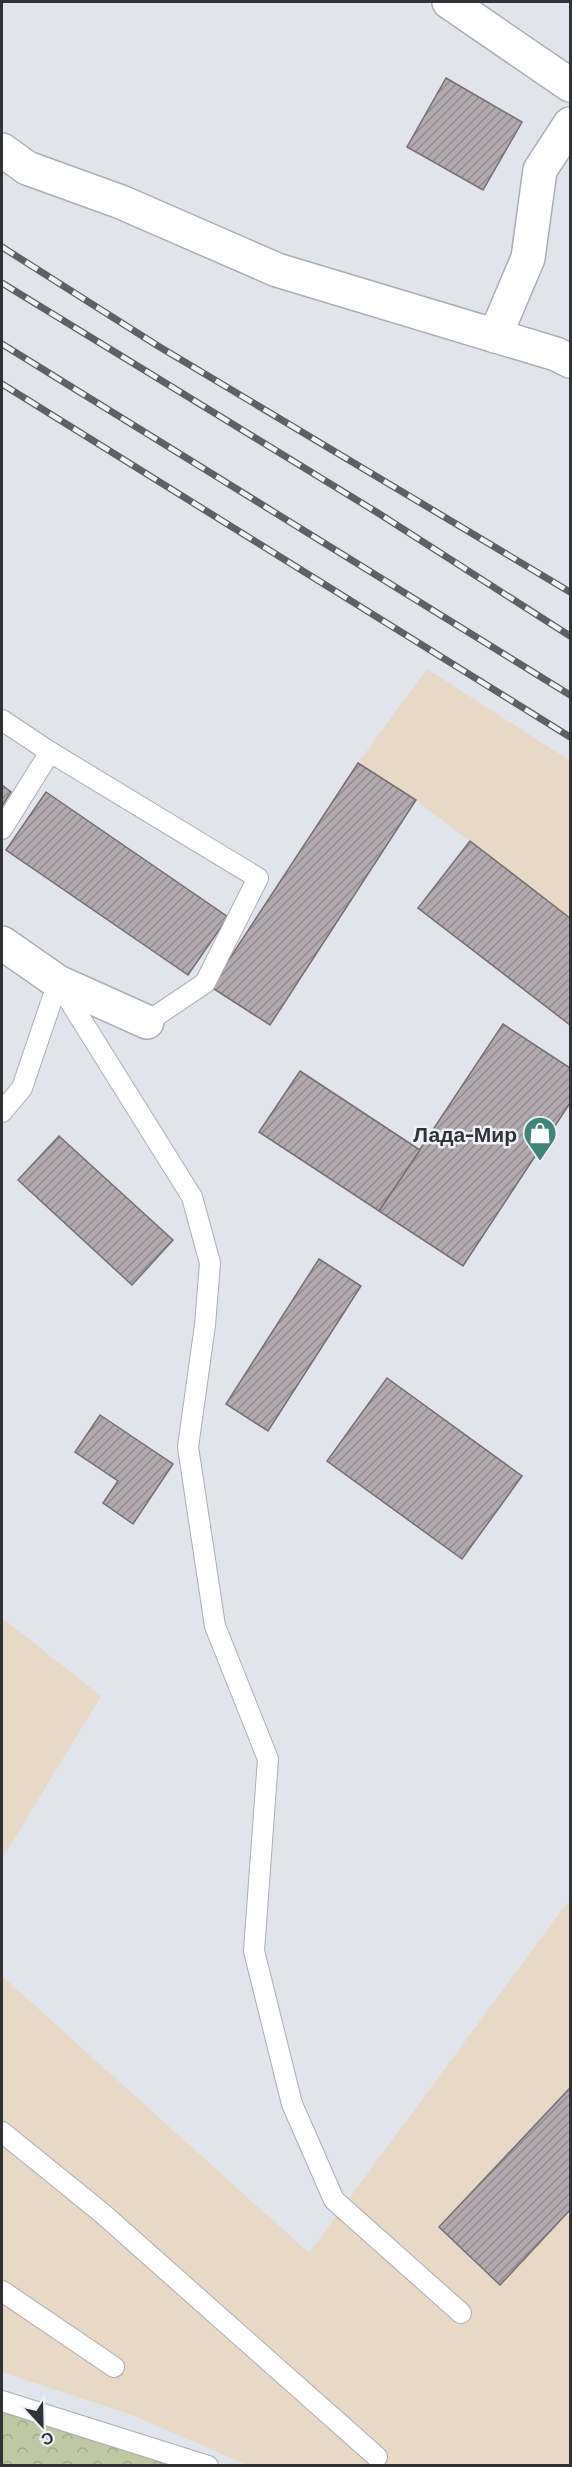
<svg xmlns="http://www.w3.org/2000/svg" width="572" height="2467" font-family="Barlow,sans-serif">
<defs>
<pattern id="forest-crowns" width="20" height="18" patternUnits="userSpaceOnUse" patternTransform="scale(1.5)"><rect width="20" height="18" fill="#bfc7a3"/><path d="M2 6a3 3 0 1 1 6 0M12 15a3 3 0 1 1 6 0" fill="none" stroke="#a5ab8d"/></pattern>
<pattern id="building-hatch" width="6" height="6" patternUnits="userSpaceOnUse" patternTransform="scale(1.5)"><rect width="6" height="6" fill="#b2aaae"/><path d="M-1 1l2-2M0 6l6-6M5 7l2-2" fill="none" stroke="#918b8e"/></pattern>
</defs>
<rect width="100%" height="100%" fill="#e1e4eb"/>
<g fill="#e8d8c6">
<path d="M427 669 570 761V918L416 800 358 763Z"/>
<path d="M2 1618 101 1696 2 1859Z"/>
<path d="M570 1899V2465H248L132 2415 2 2372V1976L309 2253Z"/>
</g>
<path fill="url(#forest-crowns)" d="M2 2402 208 2465H2Z"/>
<g fill="url(#building-hatch)" stroke="#766f72" stroke-width="1.5">
<path d="M446 78 522 122 483 190 407 147Z"/>
<path d="M358 763 416 800 270 1025 211 987Z"/>
<path d="M2 785 11 792 2 806Z"/>
<path d="M46 792 228 917 188 975 6 850Z"/>
<path d="M470 841 570 918V1025L418 908Z"/>
<path d="M503 1024 570 1068V1103L463 1266 379 1211Z"/>
<path d="M300 1071 420 1150 379 1211 259 1132Z"/>
<path d="M59 1136 173 1240 132 1285 18 1180Z"/>
<path d="M319 1259 361 1286 268 1431 226 1404Z"/>
<path d="M387 1378 522 1476 462 1559 327 1461Z"/>
<path d="M100 1415 173 1464 133 1524 103 1503 118 1481 75 1452Z"/>
<path d="M570 2088V2210L500 2285 439 2227Z"/>
</g>
<g fill="none" stroke-linecap="round" stroke-linejoin="round">
<g stroke="#acaeb5" stroke-width="22">
<g id="service">
<path d="M2 720 50 752 258 878 205 983 147 1022"/>
<path d="M2 829 50 752"/>
<path d="M59 984 192 1197 210 1263 205 1325 188 1447 215 1626 268 1759 254 1951 292 2104 334 2200 461 2313"/>
<path d="M2 1112 22 1088 58 982"/>
<path d="M2 2132 102 2213 377 2457"/>
<path d="M2 2291 114 2367"/>
<path d="M2 2401 208 2466"/>
</g>
</g>
<g stroke="#acaeb5" stroke-width="36">
<g id="minor">
<path d="M449 2 570 85"/>
<path d="M2 150 27 168 121 202 277 270 556 354 570 361"/>
<path d="M495 336 528 258 540 170 570 124"/>
<path d="M2 943 58 982 147 1022"/>
</g>
</g>
<use href="#service" stroke="#fff" stroke-width="20"/>
<use href="#minor" stroke="#fff" stroke-width="33"/>
<g stroke="#5e6064" stroke-width="7">
<g id="rail">
<path d="M2 247 158 346 570 592"/>
<path d="M2 283 378 513 570 636"/>
<path d="M2 344 570 695"/>
<path d="M2 384 570 737"/>
</g>
</g>
<use href="#rail" stroke="#eff1f9" stroke-width="4.5" stroke-dasharray="14" stroke-linecap="butt"/>
</g>
<defs>
<g id="shop-pin" transform="scale(1.725)"><path d="M0 17L-7.5 6A9.5 9.5 0 1 1 7.5 6Z" fill="#418578" stroke="#eff1f9"/><path d="M-5-2.5h2.3a2.7 3.5 0 0 1 5.4 0H5L5.5 6h-11ZM-1.5-2.5h3a1.5 2.3 0 0 0-3 0Z" fill="#fff"/></g>
</defs>
<g fill-rule="evenodd">
<use href="#shop-pin" x="540" y="1133"/>
</g>
<g text-anchor="middle" dominant-baseline="central" stroke-width="5" stroke-linejoin="round" paint-order="stroke">
<g font-size="21" font-weight="bold" fill="#313235" stroke="#eff1f9" text-anchor="end">
<text x="517" y="1133">Лада-Мир</text>
</g>
</g>
<rect width="572" height="2467" fill="none" stroke="#313235" stroke-width="6"/>
<g transform="translate(42 2425) rotate(158)" stroke="#eff1f9" stroke-width="4.5" paint-order="stroke">
<path d="M0-4.5L10 22L0 15L-10 22Z" fill="#313235"/>
<text y="-9" font-size="16" font-weight="bold" text-anchor="middle" fill="#313235">С</text>
</g>
</svg>
